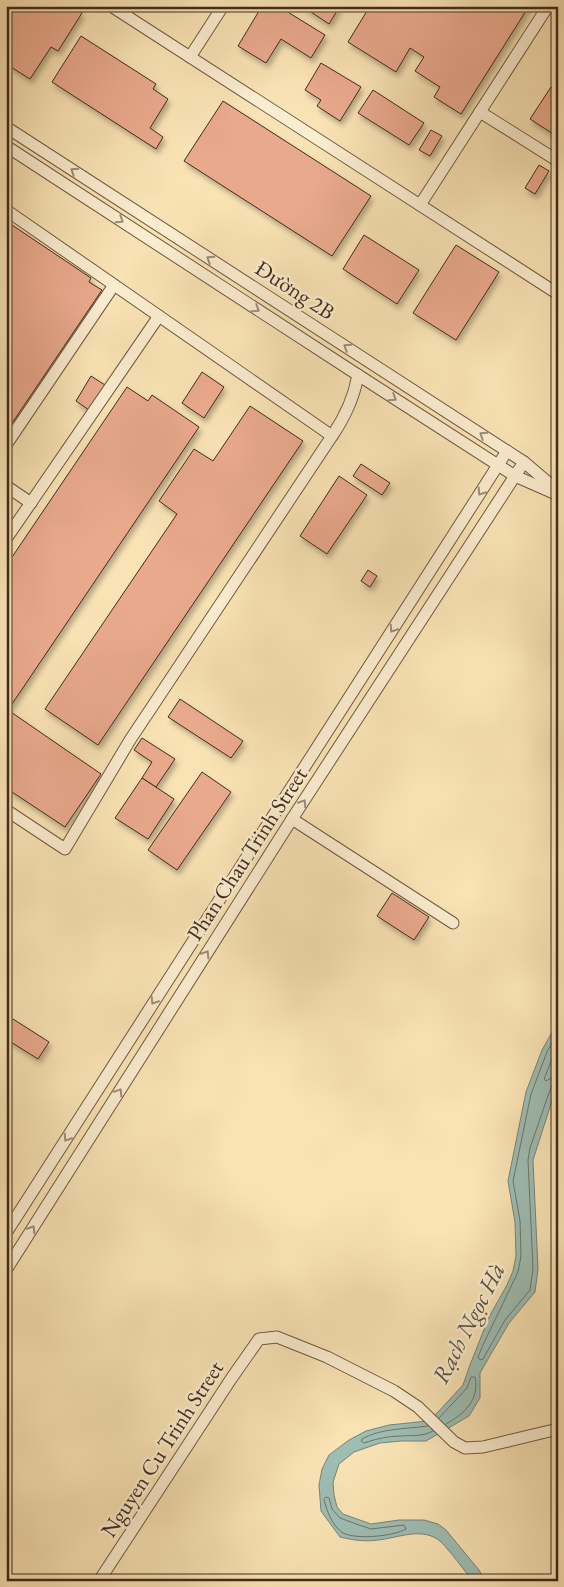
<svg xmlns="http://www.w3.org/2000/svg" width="564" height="1587" font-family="'EB Garamond',serif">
<defs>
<filter id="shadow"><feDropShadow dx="2.5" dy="4.5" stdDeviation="2.5" flood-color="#0004"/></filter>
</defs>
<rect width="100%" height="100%" fill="#f9e3b5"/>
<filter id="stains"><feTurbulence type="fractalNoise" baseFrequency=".004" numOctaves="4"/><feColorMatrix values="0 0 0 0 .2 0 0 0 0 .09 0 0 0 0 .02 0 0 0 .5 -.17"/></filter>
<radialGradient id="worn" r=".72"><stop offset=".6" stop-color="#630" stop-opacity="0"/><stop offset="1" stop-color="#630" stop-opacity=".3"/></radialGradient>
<path fill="#9ebdb3" stroke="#798377" d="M558 1022V1082L533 1160 538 1269 535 1292 509 1323 480 1373V1398L469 1416 426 1441H401L380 1443 354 1452 339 1464 333 1482 334 1495 337 1507 343 1514 371 1524 399 1520H424L438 1524 446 1530 479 1570 485 1581H473C462 1568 452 1553 441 1542 423 1526 398 1538 378 1540 365 1542 352 1540 340 1537L321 1511 319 1485 322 1469 329 1455 349 1440 366 1431 389 1425 428 1421 438 1412 463 1385 470 1365 489 1317 507 1285 513 1271 516 1256 515 1222 508 1181 526 1092 542 1050Z"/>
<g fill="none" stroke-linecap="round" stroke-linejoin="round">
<g stroke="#707468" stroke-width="1">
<path d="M558 1032 547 1052 531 1094 513 1181 520 1221 521 1256 518 1272 483 1345 478 1357 480 1360 483 1359 505 1320 530 1290 533 1269 528 1160 530 1148 551 1087 553 1084 558 1083"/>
<path d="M558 1044 544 1079 546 1081 553 1077H558"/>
<path d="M439 1418 467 1388 471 1377H475C480 1400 464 1414 446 1424"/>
<path d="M428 1426C407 1429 381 1428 362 1439L361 1441 364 1443C376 1439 388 1436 401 1436 413 1435 422 1437 433 1431"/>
<path d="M326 1497 329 1498 332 1509 340 1518 359 1525 371 1529 404 1525 406 1529C394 1536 357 1540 343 1533 333 1527 326 1510 324 1499Z"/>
</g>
</g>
<g fill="#e9a98d" stroke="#412b1d" filter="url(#shadow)">
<path d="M6 6H71L82 13 58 51 51 47 30 79 6 64Z"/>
<path d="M262 6H278L325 35 311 58 281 39 266 63 238 46Z"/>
<path d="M302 6H340L329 24Z"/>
<path d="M370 6H529L461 114 434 97 440 87 415 71 424 57 410 48 396 72 348 42Z"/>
<path d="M81 36 156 84 153 89 168 99 150 128 163 137 156 149 52 82Z"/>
<path d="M321 63 361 87 340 121 317 106 321 100 305 90Z"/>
<path d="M551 87 558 91V137L530 119Z"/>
<path d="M373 90 424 123 409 145 358 113Z"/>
<path d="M223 101 371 196 332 256 184 161Z"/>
<path d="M431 130 442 136 430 156 419 150Z"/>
<path d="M539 165 549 171 535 194 525 188Z"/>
<path d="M6 221 91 278 89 282 102 290 6 432Z"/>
<path d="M364 235 419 270 397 304 343 269Z"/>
<path d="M456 245 499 272 456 340 413 313Z"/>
<path d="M202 372 224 387 204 418 182 403Z"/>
<path d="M91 376 105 385 89 410 76 401Z"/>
<path d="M127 387 148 401 152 395 199 427 8 710 101 774 65 827 6 788V566Z"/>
<path d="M250 406 303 441 98 745 45 709 177 514 159 501 194 449 213 461Z"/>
<path d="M361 464 390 483 382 495 353 476Z"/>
<path d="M339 476 367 495 327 554 300 536Z"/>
<path d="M368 570 377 576 370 587 361 581Z"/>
<path d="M180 699 243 741 231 758 168 717Z"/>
<path d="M142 738 175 759 156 787 142 778 152 762 134 750Z"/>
<path d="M202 772 231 792 177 870 148 850Z"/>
<path d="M142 778 174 799 148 839 115 818Z"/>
<path d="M392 893 429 917 414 940 377 916Z"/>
<path d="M13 1019 49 1042 38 1059 6 1039V1030Z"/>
</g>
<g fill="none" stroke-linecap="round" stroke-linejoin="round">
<g stroke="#6f5943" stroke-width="13">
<g id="minor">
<path d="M111 6 558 294"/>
<path d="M190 57 223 6"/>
<path d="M480 112 558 161"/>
<path d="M6 127 524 462 558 491"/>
<path d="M6 146 358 375 515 476 556 494"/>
<path d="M420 205 548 6"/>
<path d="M6 210 332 436 130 740 65 849 6 810"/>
<path d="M332 436C345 417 354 398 358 375"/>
<path d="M6 445 114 285"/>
<path d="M6 486 31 503"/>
<path d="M6 539 159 316"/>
<path d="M292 819 453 923"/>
<path d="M6 1233 507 451"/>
<path d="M6 1270 292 819 524 462"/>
<path d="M99 1581 231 1379 259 1339 277 1337 327 1357 394 1391 418 1407 454 1442 465 1448 483 1447 558 1429"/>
</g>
</g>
<use href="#minor" stroke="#fbedcf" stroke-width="11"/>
</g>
<defs><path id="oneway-chevron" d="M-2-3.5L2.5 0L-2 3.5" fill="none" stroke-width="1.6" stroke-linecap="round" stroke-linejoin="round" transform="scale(1.25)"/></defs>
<g stroke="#9e8c76">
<use href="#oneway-chevron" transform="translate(74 171) rotate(-147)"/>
<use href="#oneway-chevron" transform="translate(120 220) rotate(33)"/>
<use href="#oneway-chevron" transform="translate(210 259) rotate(-147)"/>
<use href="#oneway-chevron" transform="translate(256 309) rotate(33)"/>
<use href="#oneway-chevron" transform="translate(347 347) rotate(-147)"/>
<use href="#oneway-chevron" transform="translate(393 398) rotate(33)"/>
<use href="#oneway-chevron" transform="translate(483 435) rotate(-147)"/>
<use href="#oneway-chevron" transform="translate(481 492) rotate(123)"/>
<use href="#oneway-chevron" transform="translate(393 629) rotate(123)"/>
<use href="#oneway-chevron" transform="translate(303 803) rotate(-57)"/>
<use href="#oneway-chevron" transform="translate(206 954) rotate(-58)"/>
<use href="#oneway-chevron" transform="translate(154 1001) rotate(123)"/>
<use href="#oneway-chevron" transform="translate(119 1092) rotate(-58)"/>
<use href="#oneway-chevron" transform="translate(67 1138) rotate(123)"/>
<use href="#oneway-chevron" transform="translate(32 1229) rotate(-58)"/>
</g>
<g text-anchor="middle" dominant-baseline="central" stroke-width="5" stroke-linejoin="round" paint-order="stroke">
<g font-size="22" fill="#412b1d" stroke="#fbedcf">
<text transform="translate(295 290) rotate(33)">Đường 2B</text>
<text transform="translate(247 854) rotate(-57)">Phan Chau Trinh Street</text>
<text transform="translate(162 1449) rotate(-57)">Nguyen Cu Trinh Street</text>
</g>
<g font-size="24" font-style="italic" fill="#585042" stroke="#fbedcf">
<text transform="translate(468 1323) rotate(-63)">Rạch Ngọc Hà</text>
</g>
</g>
<rect width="564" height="1587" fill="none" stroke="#f9e3b5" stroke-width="25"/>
<rect x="8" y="8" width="549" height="1572" fill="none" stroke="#412b1d" stroke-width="2.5"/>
<rect x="12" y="12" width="539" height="1562" fill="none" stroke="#412b1d"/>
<rect width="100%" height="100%" filter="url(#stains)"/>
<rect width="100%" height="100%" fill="url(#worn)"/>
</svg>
